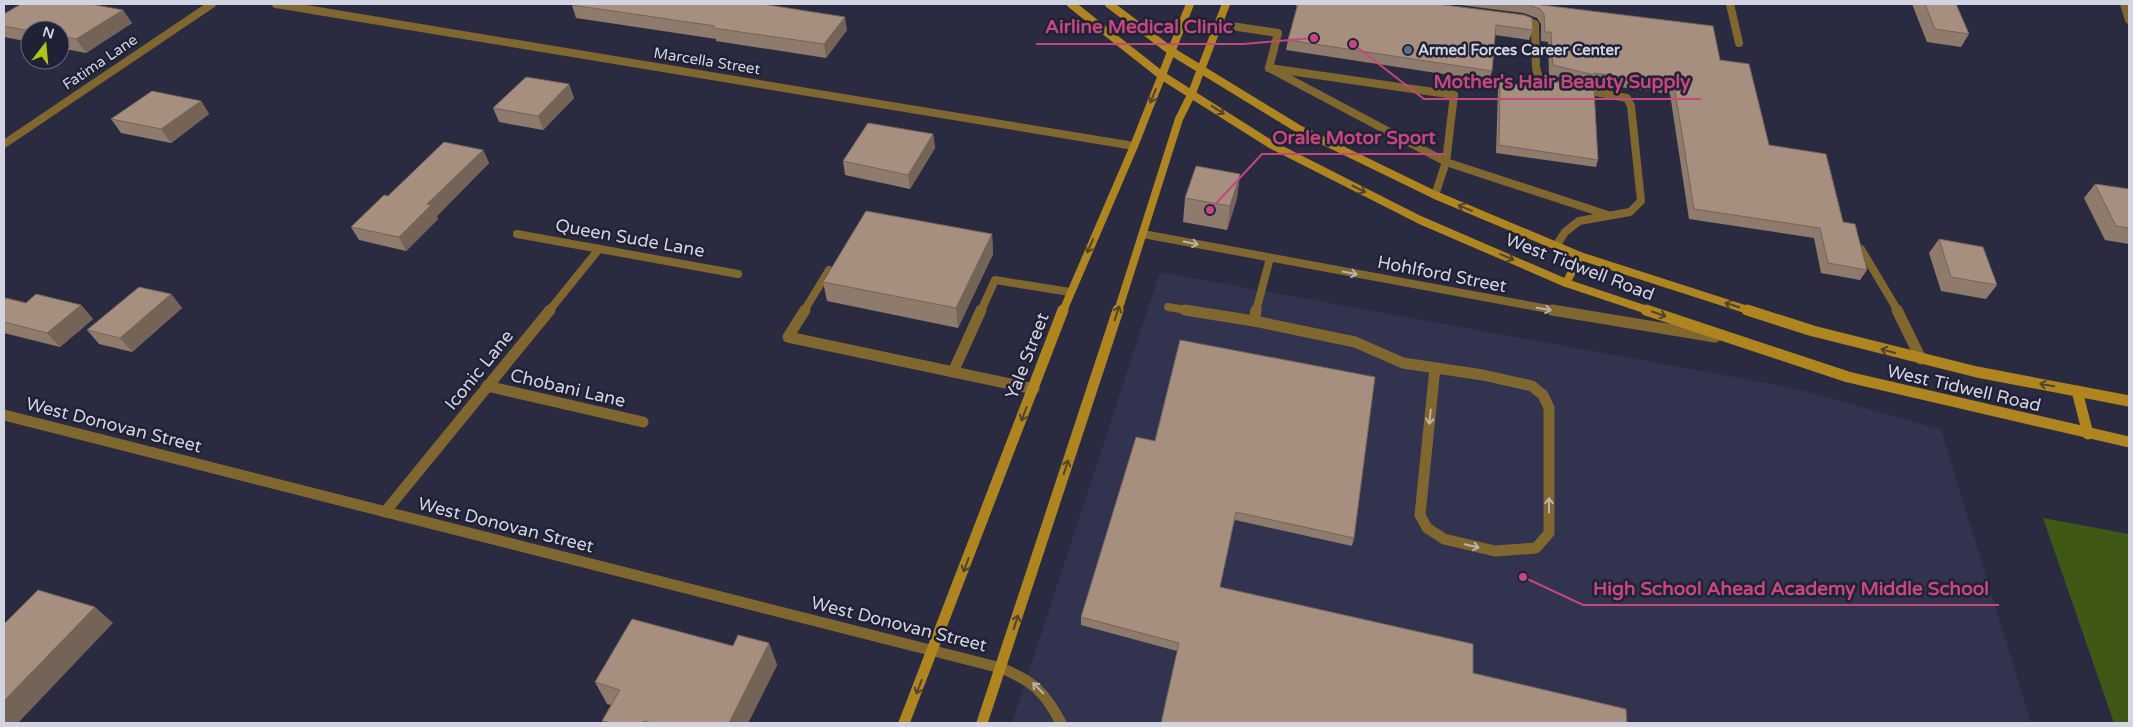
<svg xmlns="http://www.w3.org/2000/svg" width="2133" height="727" font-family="'Varela Round',sans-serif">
<rect width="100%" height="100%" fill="#2a2b40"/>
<path fill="#32334e" d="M1160 272 1767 383 1813 393 1941 430 2031 723H1012Z"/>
<path fill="#3f5816" d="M2043 518 2129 534V723H2114Z"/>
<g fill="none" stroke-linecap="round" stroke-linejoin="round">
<g stroke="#80662f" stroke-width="8">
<path d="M2124 4 2129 20"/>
<path d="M1521 19 1535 24 1536 68 1539 78 1549 83 1564 86"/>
<path d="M1218 24 1278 33 1269 68"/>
<path d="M1269 68 1454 95 1446 162Z"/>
<path d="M1446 162 1608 215"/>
<path d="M1435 195 1446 162"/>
<path d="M1556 246 1565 232 1579 221 1630 212 1641 201 1631 106 1627 98 1580 89"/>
<path d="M1861 249 1898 311"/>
<path d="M1168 307 1192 311"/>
<path d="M804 311 829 270"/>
<path d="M981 311 995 280 1070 292"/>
<path d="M1256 311 1270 258"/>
</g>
<g stroke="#80662f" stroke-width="11">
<path d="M805 310 788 337 1034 389"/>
<path d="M1185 310 1254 321"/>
<path d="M1256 310 1254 321 1355 342 1403 363 1483 375 1532 386 1543 395 1549 408V533L1536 548 1495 551 1444 539 1427 528 1420 515 1435 368"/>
<path d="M1897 310 1921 359"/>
<path d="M953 372 981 310"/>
<path d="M1001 668C1033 681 1045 692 1061 723"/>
</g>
<g stroke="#80662f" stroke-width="8">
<path d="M276 4 1134 146"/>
<path d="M1730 4 1739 43"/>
<path d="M4 144 212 4"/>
<path d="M517 234 738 274"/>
<path d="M1143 234 1559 311"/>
<path d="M549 311 599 249"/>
</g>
<g stroke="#80662f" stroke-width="11">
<path d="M1552 310 1715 337"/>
<path d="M487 386 643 422"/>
<path d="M385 512 550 310"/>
</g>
<path stroke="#80662f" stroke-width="11" d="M4 415 1001 668"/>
<g stroke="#af851f" stroke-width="8">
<path d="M1071 4 1161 75 1272 145 1420 220 1566 283 1650 311"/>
<path d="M1109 4 1171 51 1297 128 1435 195 1580 256 1751 311"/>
<path d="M1566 283 1580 256"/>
<path d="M1063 311 1134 146 1190 4"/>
<path d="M1118 311 1179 119 1192 93 1226 4"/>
</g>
<g stroke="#af851f" stroke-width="11">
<path d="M1646 310 1848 377 2129 442"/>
<path d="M1747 310 1813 331 1977 372 2129 401"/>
<path d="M2077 391 2088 434"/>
<path d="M904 723 1063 310"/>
<path d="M982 723 1118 310"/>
</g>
</g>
<g fill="#8f7b6c">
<path d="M1296 4H1437L1533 30 1529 40 1495 35 1492 71 1489 81 1286 50 1288 40 1297 6H1296Z"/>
<path d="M1452 4H1534L1720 60 1769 145 1843 222 1867 270 1860 280 1821 273 1814 238 1689 219 1670 94 1591 83 1590 85 1549 75 1548 42 1541 41V24L1537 18 1523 13Z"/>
<path d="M1912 4H1956L1969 34 1961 47 1927 42Z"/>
<path d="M572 5 847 30 826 58 716 41V39L576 18Z"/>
<path d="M4 14 132 23 86 53 60 48V30H30V42L4 37Z"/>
<path d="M1552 81 1598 160 1596 167 1496 153 1498 89 1500 82 1550 89Z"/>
<path d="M569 84 574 98 543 130 499 122 493 108Z"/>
<path d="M201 101 209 114 171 143 121 133 111 119Z"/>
<path d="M933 134 935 148 910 189 845 175 843 161Z"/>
<path d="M483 150 489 163 437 216 438 219 406 251 359 240 351 227 388 196Z"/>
<path d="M1240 174 1237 198 1227 230 1183 222 1185 198Z"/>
<path d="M2095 184 2129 189V244L2105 240 2084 198Z"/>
<path d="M992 234 993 254 958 328 827 301 823 282Z"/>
<path d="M1939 239 1997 285 1986 299 1941 291 1929 253Z"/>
<path d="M171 294 182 308 132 352 99 344 87 330Z"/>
<path d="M4 300 26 303 81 305 93 319 60 347 4 333Z"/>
<path d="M1155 441 1354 538 1352 546 1235 520 1177 651 1081 625V617Z"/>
<path d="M769 643 777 665 748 723H604L602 721 611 705 607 704 595 682 733 646Z"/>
</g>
<g fill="#746458">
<path d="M123 10 132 23 86 53 76 39Z"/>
<path d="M845 17 847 30 826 58 824 44Z"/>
<path d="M569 84 574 98 543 130 538 116Z"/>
<path d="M201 101 209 114 171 143 161 129Z"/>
<path d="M933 134 935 148 910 189 908 175Z"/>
<path d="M483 150 489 163 437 216 438 219 406 251 399 237 427 204Z"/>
<path d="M1240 174 1237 198 1227 230 1230 206Z"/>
<path d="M992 234 993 254 958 328 956 308Z"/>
<path d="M171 294 182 308 132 352 120 338Z"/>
<path d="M81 305 93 319 60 347 47 333Z"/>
<path d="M95 607 113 623 18 723H4V701Z"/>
<path d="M769 643 777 665 748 723H729Z"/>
</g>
<g fill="#a68f7e" stroke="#746458">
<path d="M21 4H90L123 10 76 39 60 36V30H30V31L4 26V14Z"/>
<path d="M573 4H762L845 17 824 44 713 28 715 26 572 5Z"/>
<path d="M1298 4H1437L1524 15 1532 18 1533 30 1496 25 1492 71 1288 40Z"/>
<path d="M1527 4H1534L1713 26 1720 60 1749 64 1769 145 1826 154 1843 222 1855 224 1867 270 1828 263 1820 228 1694 209 1674 84 1594 73V75L1553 65 1551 32H1545L1544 14 1540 9Z"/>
<path d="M1925 4H1956L1969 34 1935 29Z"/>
<path d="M526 77 569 84 538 116 493 108Z"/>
<path d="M1552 81 1594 90 1598 160 1499 145 1500 82 1552 90Z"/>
<path d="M152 91 201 101 161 129 111 119Z"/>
<path d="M868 123 933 134 908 175 843 161Z"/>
<path d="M444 142 483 150 427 204 431 205 399 237 351 227 384 195 388 196Z"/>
<path d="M1196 166 1240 174 1230 206 1185 198Z"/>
<path d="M2095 184 2129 189V228L2116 226Z"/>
<path d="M866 211 992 234 956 308 823 282Z"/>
<path d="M1939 239 1983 247 1997 285 1951 277Z"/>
<path d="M139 287 171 294 120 338 87 330Z"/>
<path d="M36 294 81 305 47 333 4 322V300L6 298 26 303Z"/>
<path d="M1180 340 1375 377 1354 538 1236 512 1220 587 1473 644V673L1626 709 1627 723H1161L1179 643 1081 617 1136 437 1155 441Z"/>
<path d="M38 590 95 607 4 701V624Z"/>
<path d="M632 619 733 646 738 635 769 643 729 723H651L644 721 642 723H611L602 721 620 690 595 682Z"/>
</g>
<defs><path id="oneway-shaft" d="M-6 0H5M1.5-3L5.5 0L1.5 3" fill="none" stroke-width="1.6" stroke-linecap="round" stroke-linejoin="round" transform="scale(1.25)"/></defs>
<g stroke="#53442e">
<use href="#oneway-shaft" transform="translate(1153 96) rotate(112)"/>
<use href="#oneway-shaft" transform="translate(1218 110) rotate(33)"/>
<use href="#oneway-shaft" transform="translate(1359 189) rotate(27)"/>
<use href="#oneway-shaft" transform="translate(1465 208) rotate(-157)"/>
<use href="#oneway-shaft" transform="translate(1090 246) rotate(114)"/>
<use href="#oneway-shaft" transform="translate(1507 257) rotate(23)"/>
<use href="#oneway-shaft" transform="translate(1732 305) rotate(-162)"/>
<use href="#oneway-shaft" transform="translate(1117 313) rotate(-72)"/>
<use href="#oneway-shaft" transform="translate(1659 314) rotate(19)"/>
<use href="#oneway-shaft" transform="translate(1888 351) rotate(-165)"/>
<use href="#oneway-shaft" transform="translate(2047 385) rotate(-170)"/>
<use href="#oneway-shaft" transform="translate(1024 414) rotate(111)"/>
<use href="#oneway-shaft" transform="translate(1066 467) rotate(-72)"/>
<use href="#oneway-shaft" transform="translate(966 565) rotate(111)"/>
<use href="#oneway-shaft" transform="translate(1016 622) rotate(-72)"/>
<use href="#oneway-shaft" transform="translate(919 687) rotate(111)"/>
</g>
<g stroke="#bab3ac">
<use href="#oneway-shaft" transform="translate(1191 243) rotate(11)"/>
<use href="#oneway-shaft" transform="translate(1350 273) rotate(11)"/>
<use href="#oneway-shaft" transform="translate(1544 309) rotate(10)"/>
<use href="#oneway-shaft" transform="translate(1430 417) rotate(96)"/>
<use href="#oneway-shaft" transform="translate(1549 505) rotate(-90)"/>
<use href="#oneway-shaft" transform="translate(1472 546) rotate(14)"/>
<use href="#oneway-shaft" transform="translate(1038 688) rotate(-135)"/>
</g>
<circle fill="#5c6f8a" stroke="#212136" stroke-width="2" cx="1408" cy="50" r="5"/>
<g text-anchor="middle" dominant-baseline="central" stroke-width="5" stroke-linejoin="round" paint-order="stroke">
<g font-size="15" font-weight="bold" fill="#d3d4e2" stroke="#212136" text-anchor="start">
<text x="1418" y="50">Armed Forces Career Center</text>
</g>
<g font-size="15" fill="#d3d4e2" stroke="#212136">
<text transform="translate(707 61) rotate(9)">Marcella Street</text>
<text transform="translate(100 62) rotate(-34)">Fatima Lane</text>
</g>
<g font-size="18" fill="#d3d4e2" stroke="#212136">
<text transform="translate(630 238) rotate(10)">Queen Sude Lane</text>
<text transform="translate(1580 267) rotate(21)">West Tidwell Road</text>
<text transform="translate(1442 274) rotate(11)">Hohlford Street</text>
<text transform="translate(1027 356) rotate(-69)">Yale Street</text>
<text transform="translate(479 370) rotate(-51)">Iconic Lane</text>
<text transform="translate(568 388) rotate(13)">Chobani Lane</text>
<text transform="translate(1964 388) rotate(13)">West Tidwell Road</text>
<text transform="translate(114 425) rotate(14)">West Donovan Street</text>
<text transform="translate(506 525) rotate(14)">West Donovan Street</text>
<text transform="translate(899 624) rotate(14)">West Donovan Street</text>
</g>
</g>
<path fill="none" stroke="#c6477d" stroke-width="2" d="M1314 38L1243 44H1036M1353 44L1424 99H1701M1210 210L1262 154H1446M1523 577L1583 605H1999"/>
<g fill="#c6477d" stroke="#212136" stroke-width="2">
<circle cx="1314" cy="38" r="5"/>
<circle cx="1353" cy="44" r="5"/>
<circle cx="1210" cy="210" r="5"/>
<circle cx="1523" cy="577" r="5"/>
</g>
<g font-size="19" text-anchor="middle" font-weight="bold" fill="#c6477d" stroke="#212136" stroke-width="5" stroke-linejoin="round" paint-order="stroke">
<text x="1139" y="33">Airline Medical Clinic</text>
<text x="1562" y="88">Mother's Hair Beauty Supply</text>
<text x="1354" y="144">Orale Motor Sport</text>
<text x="1791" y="595">High School Ahead Academy Middle School</text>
</g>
<rect width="2133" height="727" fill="none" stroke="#d3d4e2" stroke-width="10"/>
<g transform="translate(45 45) rotate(16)"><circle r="24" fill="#212136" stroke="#68697b"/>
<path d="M0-4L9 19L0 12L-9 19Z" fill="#aec60b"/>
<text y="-8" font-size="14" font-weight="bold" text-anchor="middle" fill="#d3d4e2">N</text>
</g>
</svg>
